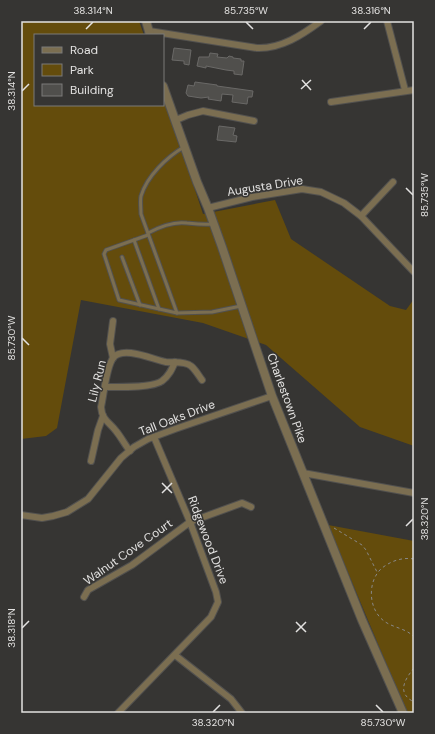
<svg xmlns="http://www.w3.org/2000/svg" width="435" height="734" font-family="'DM Sans',sans-serif">
<rect width="100%" height="100%" fill="#363533"/>
<g fill="#644c0c">
<path d="M21 21H139L144 35H35V105H163V93L203 214 275 200 291 239 390 306 406 310 414 299V446L360 427 266 345 203 323 81 300 57 428 46 436 21 439Z"/>
<path d="M328 525 414 541V713H407Z"/>
</g>
<g fill="#504f4c" stroke="#6a6967">
<path d="M174 48 191 50 189 65 184 64V61L172 60Z"/>
<path d="M210 53 218 54 217 57 227 58 229 56 233 57V58L241 59V61H244L242 75 234 74V71L226 70 206 66V68L197 66 199 57H209Z"/>
<path d="M195 82 217 85V86L253 91 252 97H248L247 104 232 102 233 95 222 94 221 101 208 99 209 97 201 98 188 96 186 93 188 85 194 86Z"/>
<path d="M219 126 235 128 233 135 237 136 236 142 217 140Z"/>
</g>
<g fill="none" stroke-linecap="round" stroke-linejoin="round">
<g stroke="#52514f" stroke-width="5">
<g id="service">
<path d="M148 233C159 227 173 221 187 223 196 224 203 225 212 224"/>
<path d="M148 235 106 250 104 254 119 300 177 313 212 312 241 306"/>
<path d="M134 240 159 309"/>
<path d="M122 257 140 305"/>
<path d="M177 313 141 214C141 208 140 201 141 196 147 176 167 157 184 147"/>
</g>
</g>
<g stroke="#52514f" stroke-width="8">
<g id="minor">
<path d="M387 21 405 90"/>
<path d="M149 31 257 48C281 49 302 35 321 21"/>
<path d="M331 102 414 90"/>
<path d="M176 120 188 115 203 111 254 121"/>
<path d="M208 208 252 197 302 189 321 192 344 203 361 216 414 272"/>
<path d="M361 216 393 182"/>
<path d="M113 321 110 344 113 358"/>
<path d="M105 387C118 387 153 388 162 381 169 376 172 369 175 362"/>
<path d="M130 451C125 445 121 437 116 431 109 422 102 420 101 407 104 394 106 368 113 358 123 345 154 360 166 362 173 363 185 361 191 366 195 369 199 376 202 380"/>
<path d="M91 461 98 430 103 416"/>
<path d="M303 473 414 493"/>
<path d="M21 515 42 518 53 516 67 512 88 499 121 458 134 447 148 439 175 429 272 396"/>
<path d="M84 597 88 590 132 565 190 522 242 503 251 507"/>
<path d="M175 655 231 699 242 713"/>
<path d="M118 713 211 617 218 602 216 592 190 522 154 437"/>
</g>
</g>
<g stroke="#52514f" stroke-width="10">
<g id="tertiary">
<path d="M146 21 150 35"/>
<path d="M163 86 197 182 208 208 222 247 272 396 362 620 403 713"/>
</g>
</g>
<g stroke="#898887" stroke-width="1" stroke-dasharray="3 3" stroke-linecap="butt">
<path d="M334 528 362 545 366 550 377 572"/>
<path d="M414 559C402 557 391 561 382 568 367 581 368 609 384 621 393 628 406 628 414 637"/>
<path d="M414 668C405 679 396 693 414 702"/>
</g>
<use href="#service" stroke="#7b6e51" stroke-width="3"/>
<use href="#minor" stroke="#7b6e51" stroke-width="6"/>
<use href="#tertiary" stroke="#7b6e51" stroke-width="8"/>
</g>
<path fill="none" stroke="#e3e2e1" stroke-width="1.5" d="M246 22 253 29M86 29 93 22M364 29 371 22M302 80 311 90M301 89 311 80M22 91 29 84M406 188 413 195M22 338 29 345M162 483 172 493M162 493 172 483M406 526 413 519M296 622 306 632M22 628 29 621M296 632 306 622M376 705 383 712M213 712 220 705"/>
<g text-anchor="middle" dominant-baseline="central" stroke-width="3" stroke-linejoin="round" paint-order="stroke">
<g font-size="12" fill="#e3e2e1" stroke="#363533">
<text transform="translate(265 186) rotate(-9)">Augusta Drive</text>
<text transform="translate(97 381) rotate(-76)">Lily Run</text>
<text transform="translate(287 398) rotate(70)">Charlestown Pike</text>
<text transform="translate(177 418) rotate(-21)">Tall Oaks Drive</text>
<text transform="translate(208 540) rotate(69)">Ridgewood Drive</text>
<text transform="translate(128 552) rotate(-35)">Walnut Cove Court</text>
</g>
</g>
<rect width="435" height="734" fill="none" stroke="#363533" stroke-width="44"/>
<rect x="34" y="34" width="130" height="72" fill="#363533" stroke="#7b7a79"/>
<rect x="42" y="47" width="20" height="6" fill="#7b6e51" stroke="#7b7a79"/>
<text x="70" y="54" font-size="12" fill="#e3e2e1">Road</text>
<rect x="42" y="64" width="20" height="12" fill="#644c0c" stroke="#7b7a79"/>
<text x="70" y="74" font-size="12" fill="#e3e2e1">Park</text>
<rect x="42" y="84" width="20" height="12" fill="#504f4c" stroke="#7b7a79"/>
<text x="70" y="94" font-size="12" fill="#e3e2e1">Building</text>
<rect x="22" y="22" width="391" height="690" fill="none" stroke="#e3e2e1" stroke-width="1.5"/>
<g font-size="10" text-anchor="middle" fill="#e3e2e1">
<text x="93" y="14">38.314°N</text>
<text x="246" y="14">85.735°W</text>
<text x="371" y="14">38.316°N</text>
<text transform="translate(11 91) rotate(-90)" y="4">38.314°N</text>
<text transform="translate(424 195) rotate(-90)" y="4">85.735°W</text>
<text transform="translate(11 338) rotate(-90)" y="4">85.730°W</text>
<text transform="translate(424 519) rotate(-90)" y="4">38.320°N</text>
<text transform="translate(11 628) rotate(-90)" y="4">38.318°N</text>
<text x="213" y="726">38.320°N</text>
<text x="383" y="726">85.730°W</text>
</g>
</svg>
